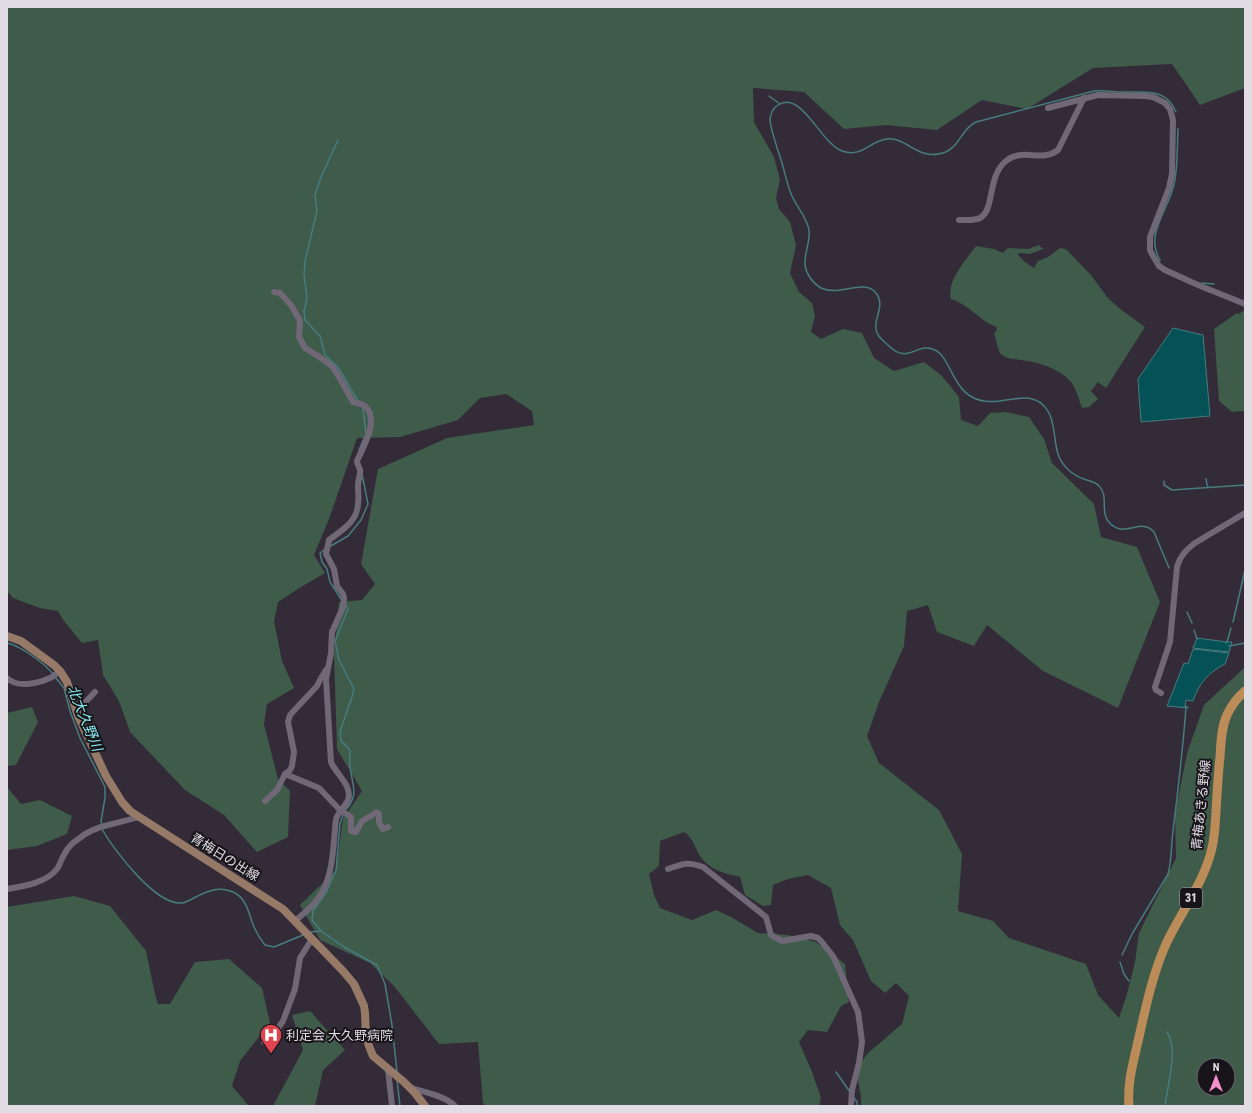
<svg xmlns="http://www.w3.org/2000/svg" width="1252" height="1113" font-family="'Roboto Condensed','Noto Sans JP',sans-serif">
<rect width="100%" height="100%" fill="#332b37"/>
<g fill="#3f5b4a" fill-rule="evenodd">
<path d="M7 7H1245V88L1200 105 1172 64 1093 68 1027 109 982 100 937 130 886 125 844 129 804 92 753 88 754 122 774 157 780 179 776 198 779 209 790 222 796 245 790 273 799 292 812 303 815 316 811 332 821 339 843 329 862 333 874 358 894 371 924 362 942 376 959 397 961 420 978 426 990 413 1006 412 1029 417 1044 439 1052 463 1094 504 1101 537 1137 547 1160 602 1118 708 1043 671 987 625 974 646 937 632 928 605 907 611 904 646 879 702 867 736 879 763 939 810 962 854 958 911 993 921 1009 938 1086 964 1098 995 1119 1018 1127 994 1135 962 1139 933 1176 858 1175 814 1187 753 1204 705 1244 668 1245 663V1106H861V1096L856 1069 868 1053 902 1024 909 996 896 983 885 993 871 981 853 940 840 925 831 888 808 875 788 879 773 885 771 905 763 906 745 895 740 877C727 874 713 871 703 860 695 851 695 839 684 832L660 841 659 866 649 874 654 895 660 908 692 920 716 910 731 917 758 933 787 935 816 942 845 964 849 1002 841 1006 827 1032 808 1030 799 1042 812 1072 821 1098 819 1106H485L483 1103 478 1042 439 1044 394 986 370 963 320 940 300 905 336 870 343 819 362 791 337 749 334 653 339 602 362 600 375 584 361 564 378 469 447 438 534 425 532 411 506 394 480 398 458 420 400 437 357 438 329 519 314 555 325 573 301 587 278 602 274 621 282 661 294 688 267 704 264 724 278 779 290 791 288 837 257 852 224 815 185 790 130 732 119 701 103 675 98 640 82 643 64 621 58 611 40 608 13 598 7 591ZM1204 1065H1228V1089H1204Z"/>
<path d="M1039 245 1043 249 1030 254 1019 253 1018 255 1025 262 1034 268 1038 261 1048 257 1060 248 1066 249 1091 275 1107 297 1119 308 1145 327 1106 388 1098 382 1091 391 1098 399 1089 407 1082 408C1079 399 1076 389 1071 382 1059 368 1038 362 1021 360 1014 359 1006 359 1001 354 997 349 997 340 994 334L997 329 996 327C979 320 968 304 951 299 946 281 966 260 976 246L994 249 1003 253 1008 248 1028 249Z"/>
<path d="M1243 311 1245 312V413L1243 411 1232 412 1219 401 1214 329 1237 313 1239 314Z"/>
<path d="M32 707 38 722 16 765 7 766V713Z"/>
<path d="M7 787 21 804 40 800 72 816 67 834 37 846 7 850Z"/>
<path d="M74 896 110 906 146 951 155 994 158 1004H170L195 962 229 959 262 988 270 1023 240 1061 232 1086 249 1106H7V907Z"/>
<path d="M310 1011 345 1050 323 1070 315 1106H273L303 1050 292 1015Z"/>
</g>
<g fill="#045255" stroke="#477c80">
<path d="M1173 328 1203 335 1210 416 1141 422 1138 379Z"/>
<path d="M1197 638 1227 642H1232L1229 652 1193 648Z"/>
<path d="M1193 649 1229 653 1225 664C1209 672 1199 683 1193 701L1186 700 1185 706 1188 707V708L1167 706 1184 663 1188 664Z"/>
</g>
<g fill="none" stroke-linecap="round" stroke-linejoin="round">
<g stroke="#477c80" stroke-width="1.5">
<path d="M769 96 780 104"/>
<path d="M338 140 321 177 315 195 317 211 305 261 304 275 307 298 304 311 305 320 320 336 325 355 338 367 358 401"/>
<path d="M1160 260C1144 235 1169 209 1174 184 1178 167 1177 147 1178 129"/>
<path d="M1202 283 1214 284"/>
<path d="M362 407 363 409 366 433"/>
<path d="M359 450 365 436"/>
<path d="M1206 479 1207 485 1208 487"/>
<path d="M1164 481V485L1172 490 1245 485"/>
<path d="M329 547 348 536 361 520 368 504 362 474"/>
<path d="M324 550 320 553 322 562 327 569 330 582 341 599"/>
<path d="M1169 568 1154 532C1140 516 1124 541 1108 521 1100 511 1109 495 1099 486 1096 482 1089 481 1084 479 1072 475 1062 466 1058 454 1053 439 1056 417 1043 405 1024 387 997 411 972 397 952 386 949 356 935 350 917 341 908 366 888 345 884 342 881 339 878 335 870 321 887 307 876 293 864 278 839 297 821 288 816 285 812 281 809 276 799 260 811 246 809 230 807 218 797 207 792 196 787 185 785 172 781 160 777 147 772 134 770 121 770 114 772 109 778 105 801 89 821 144 842 151 863 158 869 141 887 139 906 137 916 158 938 154 960 151 960 129 976 122L1094 91C1104 90 1113 92 1122 92 1143 93 1166 87 1176 112"/>
<path d="M1187 612 1192 623"/>
<path d="M1233 622 1245 570"/>
<path d="M1194 630 1197 639"/>
<path d="M7 643C21 646 44 663 53 674"/>
<path d="M1226 643 1227 642 1231 628"/>
<path d="M1229 646 1245 643"/>
<path d="M55 677 64 688 70 711 80 738 105 787V798L101 821 102 825"/>
<path d="M345 811C360 794 352 786 350 766 349 761 350 755 350 750L341 741 340 732 352 697 354 689 339 660 335 641 348 609 346 605"/>
<path d="M102 829C113 849 156 906 182 903 184 903 188 901 190 900 203 893 218 885 233 892 247 898 249 915 254 927 257 934 261 940 265 945L274 947 303 935"/>
<path d="M321 931 312 920 313 911 326 893 336 870 340 824 343 815"/>
<path d="M310 932 321 931 344 947 377 965 385 984 392 1025 397 1072"/>
<path d="M1122 955 1132 934 1168 874C1172 860 1171 845 1173 831 1178 790 1183 749 1186 707H1185"/>
<path d="M1120 962 1124 974 1129 981"/>
<path d="M836 1072 850 1092"/>
<path d="M397 1080 400 1106"/>
<path d="M854 1098 857 1102V1106"/>
<path d="M1165 1106C1167 1087 1179 1049 1167 1032"/>
</g>
<g stroke="#716877" stroke-width="6">
<path d="M1048 108 1098 95 1145 96 1153 97 1165 103 1170 109 1173 120 1172 174 1169 188 1155 224 1150 237V250L1153 256 1159 266 1165 270 1198 285 1245 304"/>
<path d="M959 220C966 220 974 221 980 218 995 210 987 176 1006 161 1023 147 1041 163 1058 150L1084 98"/>
<path d="M274 292 280 293 291 305 300 321 299 337 305 348 321 358 332 366 338 375 353 402C357 403 363 404 365 406 380 420 363 447 357 461 357 464 359 466 360 470 361 474 358 480 358 485 358 491 359 498 358 504 357 522 342 530 329 540L326 554 334 569 337 586 343 594 344 598 343 607 332 632 331 653 326 679 331 762C336 774 353 786 348 800 345 807 338 812 336 819 333 845 334 879 317 900 311 908 303 914 295 921"/>
<path d="M7 678C17 688 37 684 50 678 53 677 57 673 60 671"/>
<path d="M1161 693 1156 690 1155 687 1170 642 1177 567C1180 556 1186 550 1195 543L1245 513"/>
<path d="M76 712 95 692"/>
<path d="M285 774 290 770 292 766 294 752 288 722 290 715 317 686 320 680 326 670"/>
<path d="M265 801 277 790 285 774 319 788 340 810 351 817V831L356 832 362 821 371 816 376 812 379 814V822L383 829 388 827"/>
<path d="M668 869C683 864 687 861 703 867L766 917 771 935 782 941 811 936 818 938 821 941 833 956 858 1012 860 1026 862 1042 859 1063 852 1090 851 1106"/>
<path d="M7 889C24 886 46 883 57 869 60 865 61 859 64 855 67 847 74 842 81 837 97 825 120 823 139 817"/>
<path d="M264 1042 276 1031 283 1021 295 989 300 958 312 939"/>
<path d="M388 1069 392 1106"/>
<path d="M411 1088C422 1091 448 1097 455 1106"/>
</g>
<path stroke="#967a67" stroke-width="8" d="M7 636 21 641 54 665 60 671 67 682 78 716 106 776 122 802 130 811 283 909 343 971 354 984 364 1006 365 1013 366 1037 369 1046 373 1056 404 1082 415 1093 425 1106"/>
<path stroke="#bb8c58" stroke-width="9" d="M1129 1106C1127 1082 1134 1060 1139 1037 1146 1006 1153 973 1166 944 1181 912 1204 883 1212 848 1215 836 1215 824 1216 812 1217 794 1218 775 1220 757 1221 743 1221 728 1227 715 1231 706 1237 698 1245 691"/>
</g>
<defs>
<g id="hospital-pin" transform="scale(1.15)"><path d="M0 17L-7.5 6A9.5 9.5 0 1 1 7.5 6Z" fill="#e0444e" stroke="#18151a"/><path d="M-5-5h3v3.5h4V-5h3V5h-3V1.5h-4V5h-3Z" fill="#fff"/></g>
</defs>
<g fill-rule="evenodd">
<use href="#hospital-pin" x="271" y="1035"/>
</g>
<g text-anchor="middle" dominant-baseline="central" stroke-width="4" stroke-linejoin="round" paint-order="stroke">
<rect fill="#18151a" stroke="#a5a1a8" stroke-width="1" x="1180" y="888" width="22" height="20" rx="3"/>
<g font-size="12" font-weight="bold" fill="#e2dde5">
<text x="1191" y="898">31</text>
</g>
<g font-size="13" fill="#e2dde5" stroke="#18151a">
<text transform="translate(1201 805) rotate(-84)">青梅あきる野線</text>
<text transform="translate(225 857) rotate(32)">青梅日の出線</text>
</g>
<g font-size="13" fill="#e2dde5" stroke="#18151a" text-anchor="start">
<text x="286" y="1035">利定会 大久野病院</text>
</g>
<g font-size="14" font-style="italic" fill="#88eff4" stroke="#18151a">
<text transform="translate(85 718) rotate(68)">北大久野川</text>
</g>
</g>
<rect width="1252" height="1113" fill="none" stroke="#e2dde5" stroke-width="16"/>
<g transform="translate(1216 1077)"><circle r="19" fill="#18151a" stroke="#69656b"/>
<path d="M0-3L7 15L0 10L-7 15Z" fill="#f790ce"/>
<text y="-6" font-size="11" font-weight="bold" text-anchor="middle" fill="#e2dde5">N</text>
</g>
</svg>
